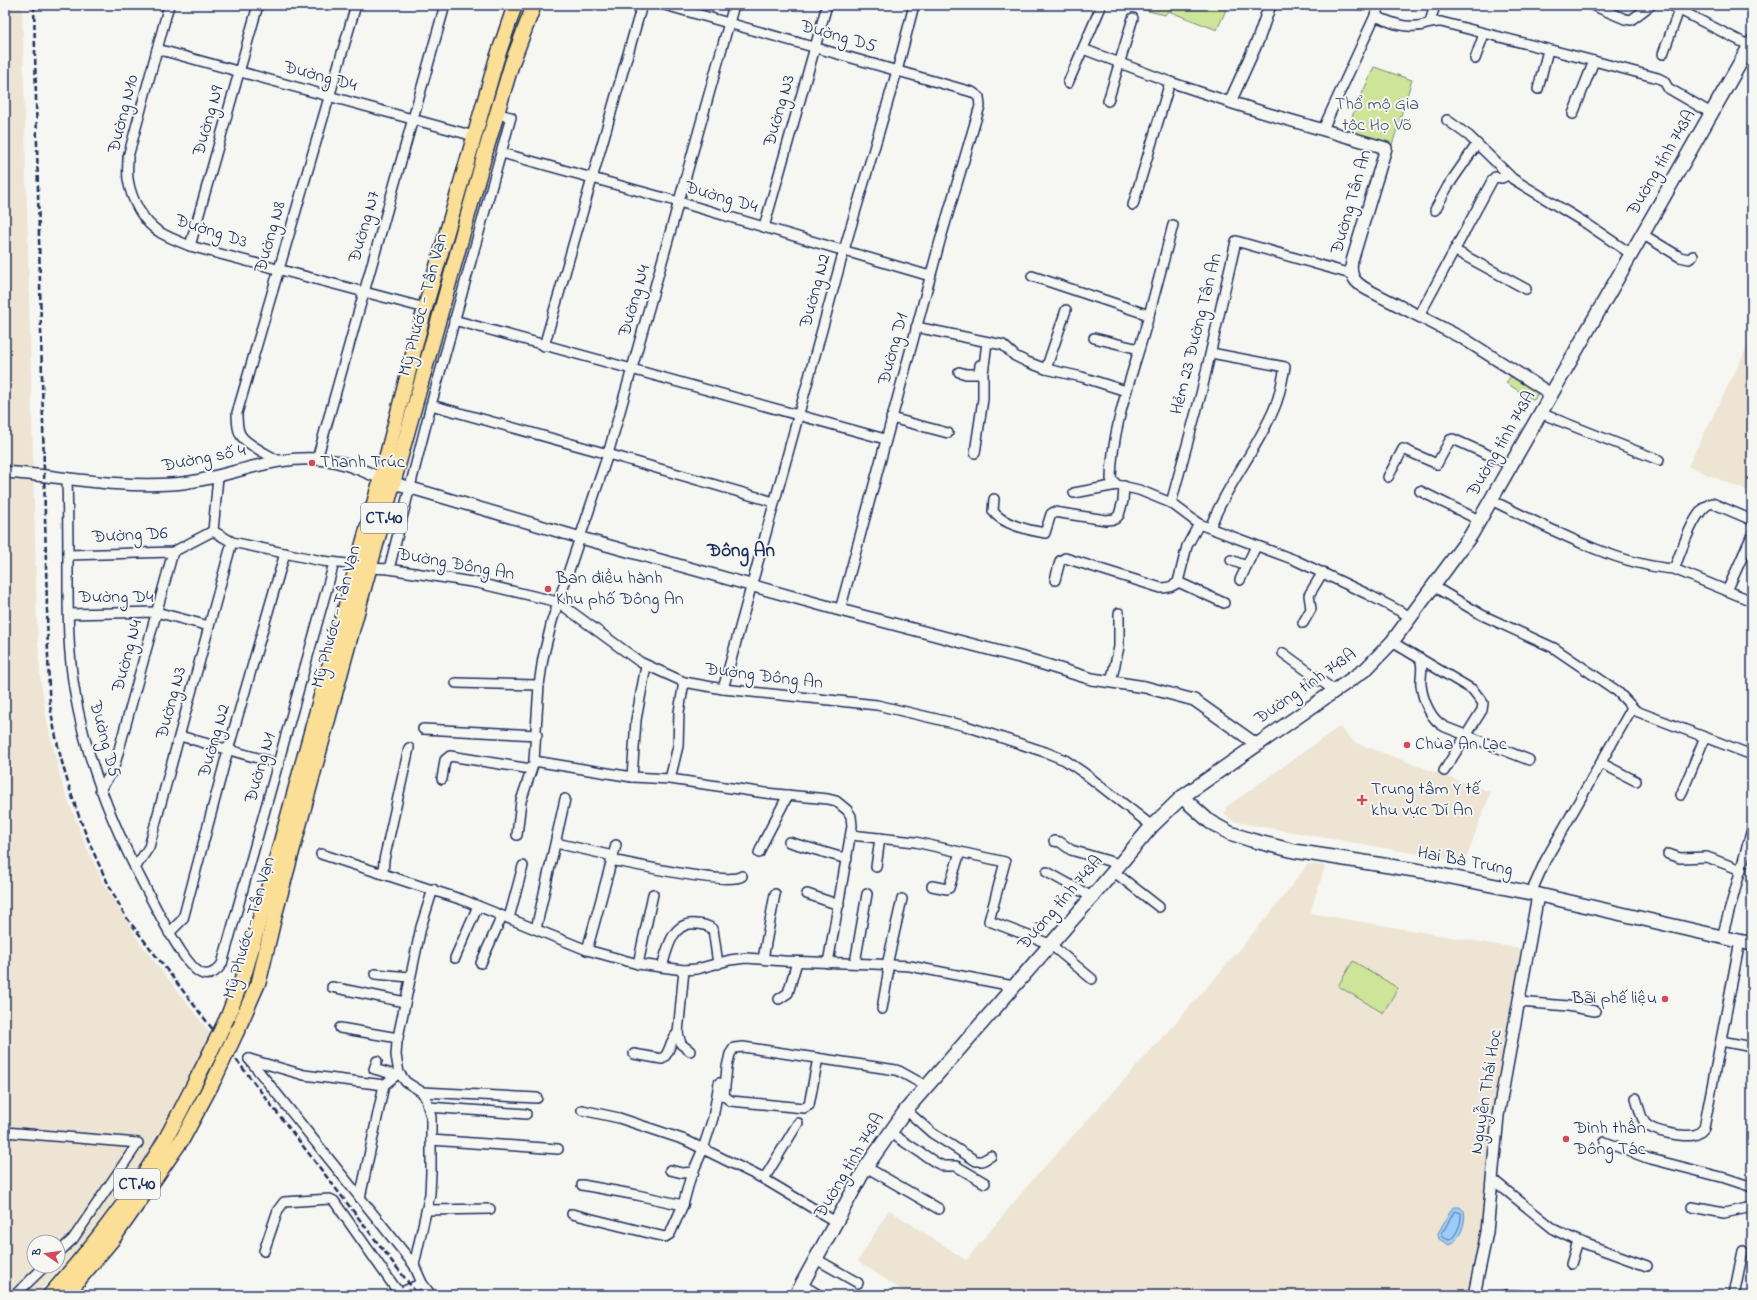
<svg xmlns="http://www.w3.org/2000/svg" width="1757" height="1300" font-family="'Indie Flower',sans-serif">
<rect width="100%" height="100%" fill="#f6f6f2"/>
<filter id="ink" filterUnits="userSpaceOnUse"><feTurbulence type="fractalNoise" baseFrequency=".025" numOctaves="2"/><feDisplacementMap in="SourceGraphic" scale="8" xChannelSelector="R" yChannelSelector="G"/><feConvolveMatrix kernelMatrix="1 2 1 2 8 2 1 2 1" color-interpolation-filters="sRGB"/></filter>
<g filter="url(#ink)">
<g fill="#ede4d3" fill-rule="evenodd">
<path d="M5 5H22L37 626 40 676 47 722 63 787 86 846 104 884 141 944 210 1033 166 1122 132 1177 75 1253 36 1295H5ZM34 1242H58V1266H34Z"/>
<path d="M1752 338V493L1688 466Z"/>
<path d="M1339 727 1354 742 1434 772 1491 792 1478 825 1465 862 1247 824 1233 821 1225 815 1226 807Z"/>
<path d="M1308 864 1325 866 1310 913 1521 949 1494 1116 1487 1209 1469 1295H909L858 1261 889 1210 966 1260 1036 1176 1128 1076 1217 976 1272 911Z"/>
</g>
<g fill="#cee499" stroke="#748a7c">
<path d="M1123 5H1228L1217 30 1168 11 1165 15Z"/>
<path d="M1374 67 1412 80 1392 145 1346 130Z"/>
<path d="M1512 374 1540 390 1534 400 1506 383Z"/>
<path d="M1353 961 1398 988 1383 1013 1338 986Z"/>
</g>
<path fill="#9dccf8" stroke="#698dba" d="M1453 1207H1460L1464 1211C1467 1222 1460 1240 1449 1245L1439 1239 1438 1233Z"/>
<g fill="none" stroke-linecap="round" stroke-linejoin="round">
<path stroke="#4f6e9c" stroke-width="1" d="M1455 1211 1461 1213C1462 1222 1457 1236 1449 1240L1442 1237V1234Z"/>
<g stroke="#1b2f5e" stroke-width="12">
<g id="minor">
<path d="M169 5 128 157C128 164 127 172 128 179 131 199 143 223 161 233 170 238 180 242 190 246L425 308"/>
<path d="M665 5 972 92 979 97 980 106 940 241 840 610"/>
<path d="M734 5 608 454 552 621 543 658 539 685 534 761 632 777 670 779 765 793 828 799 836 801 847 810 851 816 852 826 828 963"/>
<path d="M1592 5 1625 19 1631 20 1651 5"/>
<path d="M1670 5 1750 46"/>
<path d="M1375 16C1388 21 1402 28 1416 26 1425 26 1431 21 1441 22L1594 61 1658 78 1664 81 1668 88 1711 113"/>
<path d="M1430 22 1435 5"/>
<path d="M157 49 474 136"/>
<path d="M1083 49 1170 82 1230 102"/>
<path d="M1663 54 1679 10"/>
<path d="M1475 59 1484 34"/>
<path d="M1068 83 1100 9"/>
<path d="M1538 89 1548 50"/>
<path d="M1108 101 1133 18"/>
<path d="M1573 114 1594 61"/>
<path d="M1447 120 1469 136 1513 179 1587 224 1631 254"/>
<path d="M1323 129 1380 5"/>
<path d="M502 153 679 202 930 276"/>
<path d="M1133 205 1170 82"/>
<path d="M1435 210 1448 186 1477 144"/>
<path d="M764 227 827 5"/>
<path d="M1642 234 1680 257 1689 259 1693 256"/>
<path d="M190 246 258 5"/>
<path d="M1454 250 1526 289"/>
<path d="M1032 276 1149 315C1135 369 1112 422 1111 479L1117 485 1139 490 1171 503 1199 524"/>
<path d="M1066 310 1046 369 1082 377 1126 391"/>
<path d="M1149 315 1173 225"/>
<path d="M1419 316 1493 179 1495 177 1502 178 1508 175"/>
<path d="M454 320 885 439"/>
<path d="M916 327 1003 345 1015 356 1027 362 1046 369"/>
<path d="M1094 338 1139 349"/>
<path d="M544 346 642 5"/>
<path d="M959 372 966 374H979L980 365"/>
<path d="M431 405 608 454 774 502"/>
<path d="M1540 413 1659 460"/>
<path d="M891 418 948 433"/>
<path d="M975 453 983 399V374L987 342"/>
<path d="M317 459 445 5"/>
<path d="M279 461C269 455 245 444 240 434 237 428 237 420 237 413L356 5"/>
<path d="M218 477 213 531 232 542 322 561 356 565"/>
<path d="M1388 477 1403 449 1437 464 1450 440 1453 439 1511 465"/>
<path d="M67 478C68 513 68 548 68 583 68 607 68 630 70 653 76 735 107 815 145 887 157 910 168 932 182 953 193 969 206 986 222 964L334 563"/>
<path d="M1420 491 1479 520"/>
<path d="M1074 493 1117 485"/>
<path d="M994 499 993 511C1001 524 1031 531 1045 533L1051 514 1054 512 1106 520 1115 519 1119 515 1123 501 1124 486"/>
<path d="M1491 500C1545 526 1614 565 1674 569L1752 601"/>
<path d="M1171 503 1201 394 1236 241 1351 274"/>
<path d="M1210 528C1226 486 1256 451 1274 409 1280 396 1282 381 1285 367L1211 353"/>
<path d="M68 555 173 552 213 531"/>
<path d="M1231 560 1246 566"/>
<path d="M370 568 389 569 478 583 558 602 640 662 684 682 723 689 877 705 966 726 1045 752 1065 760 1084 773 1152 826"/>
<path d="M389 569 431 405 511 117 497 114"/>
<path d="M1674 569C1681 553 1694 508 1712 503L1752 520"/>
<path d="M1055 580 1060 561 1065 558 1161 588C1168 588 1173 587 1178 582L1187 546 1199 524 1295 560 1367 594 1411 617"/>
<path d="M1240 580 1256 546"/>
<path d="M1178 582 1224 603"/>
<path d="M1433 586 1482 615 1554 648 1617 691 1636 711 1752 755"/>
<path d="M1727 591 1752 535"/>
<path d="M69 614 156 612 209 626"/>
<path d="M1303 623 1311 609 1309 595 1323 572"/>
<path d="M1392 642 1473 690 1483 703 1482 710 1444 771"/>
<path d="M1283 653 1335 691"/>
<path d="M1420 658C1424 668 1420 676 1421 685 1423 701 1431 720 1445 727L1529 760"/>
<path d="M1111 682 1119 647V613"/>
<path d="M456 683 539 685"/>
<path d="M723 689 844 250 897 71 914 5"/>
<path d="M423 729 537 735"/>
<path d="M180 736 279 764"/>
<path d="M409 748 384 860 383 874 463 900 587 950 638 964 684 970 697 969 730 960 746 958 784 961 874 964 910 966 1013 986"/>
<path d="M1601 763 1636 781"/>
<path d="M632 777 636 720 646 666"/>
<path d="M442 779 445 760 450 756 531 769"/>
<path d="M670 779 678 746 679 712 684 682"/>
<path d="M100 789 111 774 115 764 173 552"/>
<path d="M1681 795 1705 737"/>
<path d="M517 835 521 801 533 765"/>
<path d="M851 835 915 842 1005 862 989 921 1050 944 1092 979"/>
<path d="M1054 841 1060 842 1071 850 1119 864"/>
<path d="M789 842 847 859"/>
<path d="M556 843 613 856"/>
<path d="M759 853 764 841 788 795"/>
<path d="M321 854 383 874"/>
<path d="M1668 854 1680 858 1707 857 1741 870"/>
<path d="M611 860C633 864 728 886 742 876"/>
<path d="M876 867 880 838"/>
<path d="M135 868 149 847 232 542"/>
<path d="M1113 871 1159 907"/>
<path d="M1047 872 1092 897"/>
<path d="M932 886 947 889 949 888 960 852"/>
<path d="M1531 893 1545 861 1632 708"/>
<path d="M807 894 839 905"/>
<path d="M509 918 523 866"/>
<path d="M536 929 565 799"/>
<path d="M169 933 183 919 228 750 285 553"/>
<path d="M1722 937 1752 829"/>
<path d="M587 950 616 845"/>
<path d="M455 958 478 906"/>
<path d="M763 959 775 894"/>
<path d="M481 963 502 916"/>
<path d="M855 963 867 894"/>
<path d="M638 964 653 894"/>
<path d="M662 967C667 950 672 921 696 924 703 924 707 925 713 929L718 964"/>
<path d="M684 970 678 1033 681 1044 690 1051"/>
<path d="M375 974 410 977"/>
<path d="M332 987 405 1002"/>
<path d="M779 999 788 993 797 962"/>
<path d="M1518 1002 1568 1006 1595 1011"/>
<path d="M882 1009 888 974 887 965 902 899"/>
<path d="M340 1028 398 1038"/>
<path d="M1721 1041 1752 1047"/>
<path d="M634 1054 662 1059C671 1053 669 1040 678 1033"/>
<path d="M818 1058 809 1105 804 1108 731 1101 724 1096 727 1067 730 1054 734 1048 743 1047 896 1070"/>
<path d="M249 1059 414 1265 430 1194 431 1172V1117L426 1099 422 1092 406 1082 399 1073 396 1055 397 1042 421 927 433 889"/>
<path d="M249 1059 304 1075 384 1085"/>
<path d="M377 1061 374 1069 396 1075"/>
<path d="M899 1071 926 1086"/>
<path d="M422 1092 537 1098"/>
<path d="M1636 1098C1639 1106 1640 1118 1646 1124 1653 1132 1683 1137 1694 1135 1698 1134 1701 1132 1704 1128L1740 941"/>
<path d="M428 1107 526 1114"/>
<path d="M582 1110 619 1118 685 1140 764 1179 836 1222"/>
<path d="M906 1110 932 1133 976 1161H982L991 1156"/>
<path d="M5 1132 138 1143 73 1239 58 1253"/>
<path d="M889 1132 935 1162 943 1166H956L985 1183"/>
<path d="M431 1140 558 1149"/>
<path d="M1605 1142 1647 1158 1725 1178 1752 1187"/>
<path d="M866 1167 939 1209"/>
<path d="M670 1170 682 1173 694 1172"/>
<path d="M764 1179 798 1123"/>
<path d="M1492 1179 1555 1230 1578 1241 1647 1266"/>
<path d="M582 1185 637 1195 683 1205"/>
<path d="M360 1198 384 1085 399 1073"/>
<path d="M1692 1207 1724 1213 1752 1207"/>
<path d="M427 1210 490 1209"/>
<path d="M572 1214 665 1237 670 1234 683 1205 690 1179 703 1149 713 1118 719 1083"/>
<path d="M264 1251 278 1210 284 1202 330 1199 334 1201 396 1289 402 1292 422 1283"/>
<path d="M816 1259 858 1283"/>
<path d="M1571 1264 1578 1241"/>
<path d="M414 1265 422 1283 431 1295"/>
<path d="M802 1285 819 1295"/>
<path d="M15 1295 45 1266"/>
<path d="M1507 1295H1518"/>
<path d="M1734 1295 1743 1251"/>
</g>
</g>
<g stroke="#1b2f5e" stroke-width="14">
<g id="tertiary">
<path d="M1270 5 1258 40 1230 102 1265 113 1386 148 1352 261C1349 276 1355 283 1368 290L1464 339 1551 394"/>
<path d="M5 472C61 476 115 488 171 484 224 481 273 452 327 460 346 462 363 471 381 478"/>
<path d="M394 483 581 538 840 610 1027 659 1092 679 1145 687 1194 700 1256 744"/>
<path d="M1474 1295 1487 1232 1498 1116 1538 895"/>
</g>
</g>
<g stroke="#1b2f5e" stroke-width="16">
<g id="secondary">
<path d="M1182 797 1210 822 1230 833 1251 840 1294 851 1421 871 1531 893 1752 944"/>
<path d="M796 1295 866 1167 906 1110 1092 897 1152 826 1182 797 1366 669 1392 642 1471 535 1752 42"/>
</g>
</g>
<g stroke="#1b2f5e" stroke-width="17">
<g id="primary">
<path d="M228 1016 246 969 381 478 425 308 496 61 515 5"/>
<path d="M237 1031 259 981 275 914 355 620 486 150 512 63 534 5"/>
<path d="M50 1295C92 1247 132 1197 164 1142 179 1115 192 1088 206 1061"/>
<path d="M66 1295 112 1240 143 1196 183 1138 215 1078"/>
</g>
</g>
<use href="#minor" stroke="#f6f6f2" stroke-width="9"/>
<use href="#tertiary" stroke="#f6f6f2" stroke-width="11"/>
<use href="#secondary" stroke="#f6f6f2" stroke-width="13"/>
<use href="#primary" stroke="#fbdf96" stroke-width="14"/>
<path stroke="#1b2f5e" stroke-width="2.5" stroke-dasharray="6 3" stroke-linecap="butt" d="M34 5 48 656C49 674 48 693 51 711 63 783 90 854 126 917L418 1295"/>
<g stroke="#1b2f5e" stroke-width="17" stroke-linecap="butt">
<g id="primary-bridge">
<path d="M206 1061 228 1016"/>
<path d="M215 1078 237 1031"/>
</g>
</g>
<use href="#primary-bridge" stroke="#fbdf96" stroke-width="14"/>
</g>
</g>
<g fill="#d1495b" stroke="#f6f6f2" stroke-width="1.5">
<circle cx="312" cy="463" r="4"/>
<circle cx="548" cy="589" r="4"/>
<circle cx="1407" cy="745" r="4"/>
<path d="M1360 794h4v4h4v4h-4v4h-4v-4h-4v-4h4z"/>
<circle cx="1665" cy="999" r="4"/>
<circle cx="1566" cy="1139" r="4"/>
</g>
<g text-anchor="middle" dominant-baseline="central" stroke-width="4" stroke-linejoin="round" paint-order="stroke">
<g fill="#f6f6f2" stroke="#5d6b8a" stroke-width="1">
<rect x="361" y="503" width="46" height="30" rx="3"/>
<rect x="114" y="1169" width="46" height="30" rx="3"/>
</g>
<g font-size="17" font-weight="bold" fill="#1b2f5e">
<text x="384" y="518">CT.40</text>
<text x="137" y="1184">CT.40</text>
</g>
<g font-size="18" fill="#1b2f5e" stroke="#f6f6f2">
<text transform="translate(838 37) rotate(16)">Đường D5</text>
<text transform="translate(320 77) rotate(15)">Đường D4</text>
<text transform="translate(780 111) rotate(-74)">Đường N3</text>
<text transform="translate(124 114) rotate(-76)">Đường N10</text>
<text transform="translate(209 121) rotate(-74)">Đường N9</text>
<text transform="translate(1662 163) rotate(-60)">Đường tỉnh 743A</text>
<text transform="translate(721 198) rotate(16)">Đường D4</text>
<text transform="translate(1352 202) rotate(-74)">Đường Tân An</text>
<text transform="translate(365 227) rotate(-74)">Đường N7</text>
<text transform="translate(211 232) rotate(18)">Đường D3</text>
<text transform="translate(271 237) rotate(-74)">Đường N8</text>
<text transform="translate(816 291) rotate(-75)">Đường N2</text>
<text transform="translate(635 301) rotate(-74)">Đường N4</text>
<text transform="translate(424 305) rotate(-75)">Mỹ Phước - Tân Vạn</text>
<text transform="translate(1197 334) rotate(-76)">Hẻm 23 Đường Tân An</text>
<text transform="translate(894 349) rotate(-75)">Đường D1</text>
<text transform="translate(1502 444) rotate(-60)">Đường tỉnh 743A</text>
<text transform="translate(204 459) rotate(-11)">Đường số 4</text>
<text transform="translate(130 536) rotate(-3)">Đường D6</text>
<text transform="translate(456 565) rotate(10)">Đường Đông An</text>
<text x="116" y="598">Đường D4</text>
<text transform="translate(337 617) rotate(-75)">Mỹ Phước - Tân Vạn</text>
<text transform="translate(128 656) rotate(-75)">Đường N4</text>
<text transform="translate(764 677) rotate(7)">Đường Đông An</text>
<text transform="translate(1306 687) rotate(-35)">Đường tỉnh 743A</text>
<text transform="translate(172 703) rotate(-75)">Đường N3</text>
<text transform="translate(104 739) rotate(75)">Đường D5</text>
<text transform="translate(215 741) rotate(-74)">Đường N2</text>
<text transform="translate(261 768) rotate(-74)">Đường N1</text>
<text transform="translate(1465 862) rotate(11)">Hai Bà Trưng</text>
<text transform="translate(1061 903) rotate(-49)">Đường tỉnh 743A</text>
<text transform="translate(250 928) rotate(-74)">Mỹ Phước - Tân Vạn</text>
<text transform="translate(1487 1092) rotate(-81)">Nguyễn Thái Học</text>
<text transform="translate(850 1166) rotate(-59)">Đường tỉnh 743A</text>
</g>
<g font-size="18" fill="#3f536a" stroke="#f6f6f2">
<text x="1377" y="105">Thổ mộ Gia<tspan x="1377" dy="21">tộc Họ Võ</tspan></text>
</g>
<g font-size="18" fill="#1b2f5e" stroke="#f6f6f2" text-anchor="start">
<text x="320" y="463">Thanh Trúc</text>
<text x="556" y="579">Ban điều hành<tspan x="556" dy="21">Khu phố Đông An</tspan></text>
<text x="1415" y="745">Chùa An Lạc</text>
<text x="1371" y="790">Trung tâm Y tế<tspan x="1371" dy="21">khu vực Dĩ An</tspan></text>
<text x="1657" y="999" text-anchor="end">Bãi phế liệu</text>
<text x="1574" y="1129">Đình thần<tspan x="1574" dy="21">Đông Tác</tspan></text>
</g>
<g font-size="19" font-weight="bold" fill="#1b2f5e" stroke="#f6f6f2">
<text x="741" y="551">Đông An</text>
</g>
</g>
<rect width="1757" height="1300" fill="none" stroke="#f6f6f2" stroke-width="20"/>
<rect x="10" y="10" width="1737" height="1280" fill="none" stroke="#1b2f5e" stroke-width="1.5" filter="url(#ink)"/>
<g transform="translate(46 1254) rotate(283)"><circle r="19" fill="#f6f6f2" stroke="#9ea6b7"/>
<path d="M0-3L7 15L0 10L-7 15Z" fill="#d1495b"/>
<text y="-6" font-size="11" font-weight="bold" text-anchor="middle" fill="#1b2f5e">B</text>
</g>
</svg>
